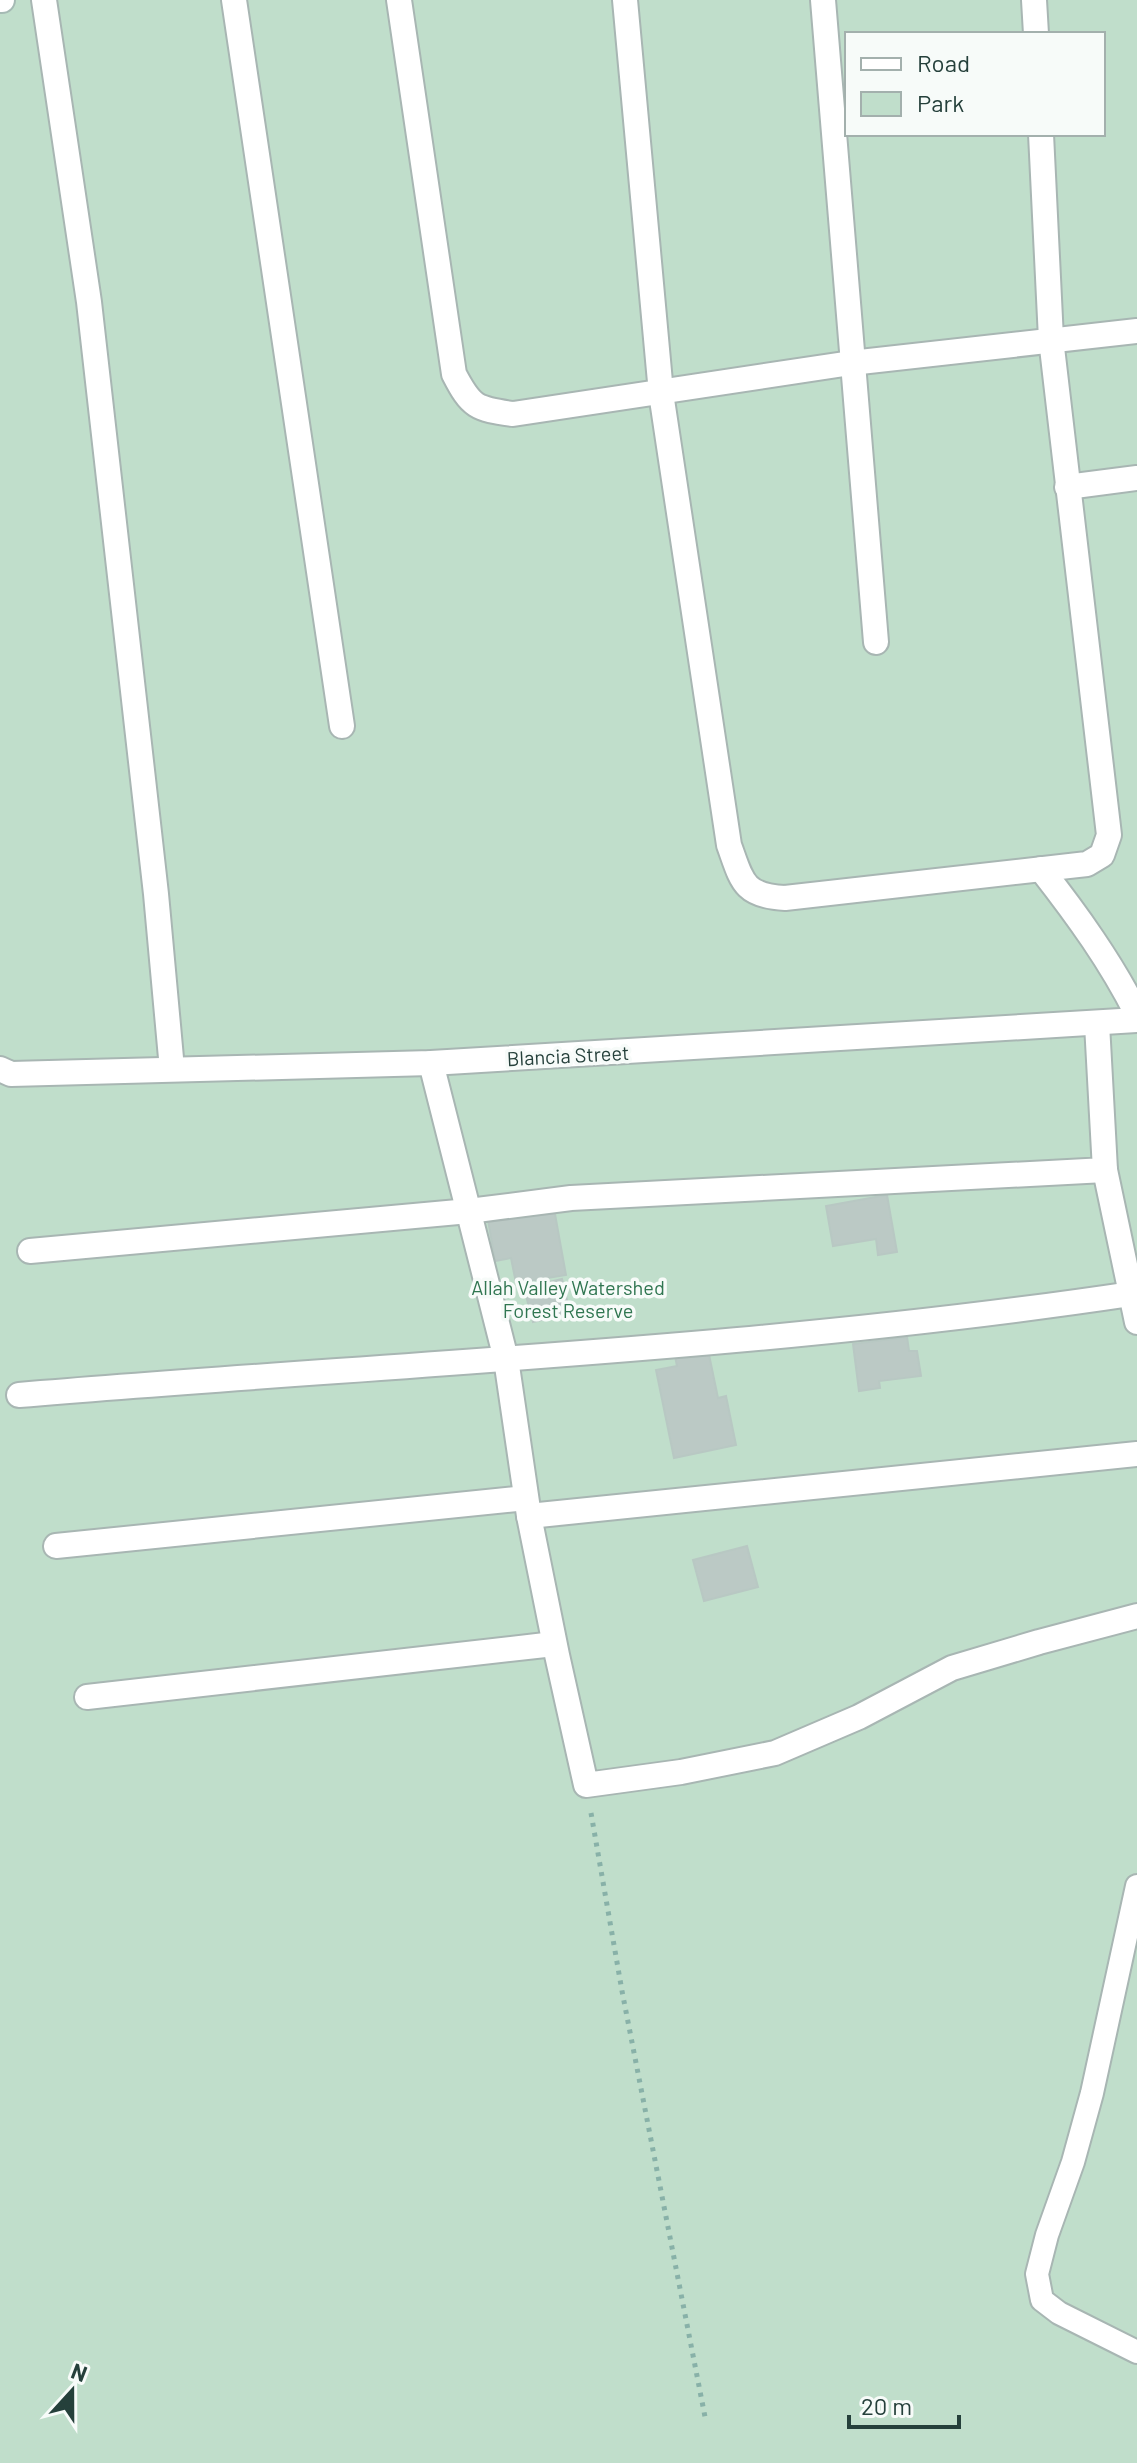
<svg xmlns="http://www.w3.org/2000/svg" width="1137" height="2463" font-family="Barlow,sans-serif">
<rect width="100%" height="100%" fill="#e6eeeb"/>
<path fill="#c0decb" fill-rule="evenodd" d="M0 0H1137V2463H0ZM847 34H1103V134H847Z"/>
<g fill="#bbc9c5" stroke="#b8c8c3" stroke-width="2">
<path d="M887 1195 897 1252 878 1255 876 1239 833 1246 826 1206Z"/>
<path d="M553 1203 566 1275 516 1283 511 1258 495 1261 487 1214Z"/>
<path d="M562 1279 570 1313 533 1322 524 1288Z"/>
<path d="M907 1337 909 1351H917L921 1376 879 1381 880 1388 859 1391 853 1344Z"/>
<path d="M707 1345 718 1398 726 1396 736 1445 674 1458 656 1370 677 1366 674 1351Z"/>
<path d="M747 1546 758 1587 704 1601 693 1560Z"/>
</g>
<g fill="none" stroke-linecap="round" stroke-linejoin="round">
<g stroke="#a8b6b3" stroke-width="26">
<path id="service" d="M1137 1886 1092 2093 1073 2162 1047 2235 1037 2274 1042 2300 1059 2313 1137 2352"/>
</g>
<g stroke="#a8b6b3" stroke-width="28">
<g id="minor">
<path d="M44 0 89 302 156 894 172 1069"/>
<path d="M234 0 342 726"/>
<path d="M399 0 454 374C471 407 476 409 513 414L851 363 1137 331"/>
<path d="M625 0 661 393 729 845C742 881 743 896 785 898L1087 864 1102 855 1109 835 1051 339 1041 134"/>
<path d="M823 0 876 642"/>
<path d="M1034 0 1036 34"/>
<path d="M1067 487 1137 478"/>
<path d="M1041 869C1077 915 1111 962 1137 1014"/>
<path d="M431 1063 506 1359 529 1516 557 1655 586 1785 681 1772 775 1753 859 1717 952 1668 1039 1642 1137 1616"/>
<path d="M0 1069 11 1074 431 1063 1137 1020"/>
<path d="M1105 1170 1137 1322"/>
<path d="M30 1251 469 1211 571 1198 1105 1170 1097 1024"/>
<path d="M19 1395C390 1364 763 1349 1131 1294"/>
<path d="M529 1516 1137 1454"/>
<path d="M56 1546 526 1498"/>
<path d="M87 1697 554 1644"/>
</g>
</g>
<g stroke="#a5bab4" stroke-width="28">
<path id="secondary" d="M0 0H2"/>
</g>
<path stroke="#88b1a8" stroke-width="5" stroke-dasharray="4 6" stroke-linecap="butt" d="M591 1813 622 1991 706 2422"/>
<use href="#service" stroke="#fff" stroke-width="22"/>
<use href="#minor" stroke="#fff" stroke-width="24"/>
<use href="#secondary" stroke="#fff" stroke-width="24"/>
</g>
<g text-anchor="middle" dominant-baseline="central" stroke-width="7" stroke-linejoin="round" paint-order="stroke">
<g font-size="20" fill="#25403b" stroke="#f7fbf9">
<text transform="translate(568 1055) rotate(-3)">Blancia Street</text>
</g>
<g font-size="20" fill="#307651" stroke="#f7fbf9">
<text x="568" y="1287">Allah Valley Watershed<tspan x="568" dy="23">Forest Reserve</tspan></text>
</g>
</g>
<rect x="845" y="32" width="260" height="104" fill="#f7fbf9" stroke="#a3b0ad" stroke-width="2"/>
<rect x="861" y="58" width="40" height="12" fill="#ffffff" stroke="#a3b0ad" stroke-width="2"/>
<text x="917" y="72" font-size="24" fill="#25403b">Road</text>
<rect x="861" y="92" width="40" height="24" fill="#c0decb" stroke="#a3b0ad" stroke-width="2"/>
<text x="917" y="112" font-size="24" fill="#25403b">Park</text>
<g transform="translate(72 2391) rotate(21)" stroke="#f7fbf9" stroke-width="6" paint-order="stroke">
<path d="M0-6L14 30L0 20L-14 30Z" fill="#25403b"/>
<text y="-12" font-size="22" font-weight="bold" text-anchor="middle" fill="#25403b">N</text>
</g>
<path d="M849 2415v12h110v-12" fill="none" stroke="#25403b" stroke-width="4"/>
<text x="861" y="2415" font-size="24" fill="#25403b" stroke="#f7fbf9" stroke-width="6" paint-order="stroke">20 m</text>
</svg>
